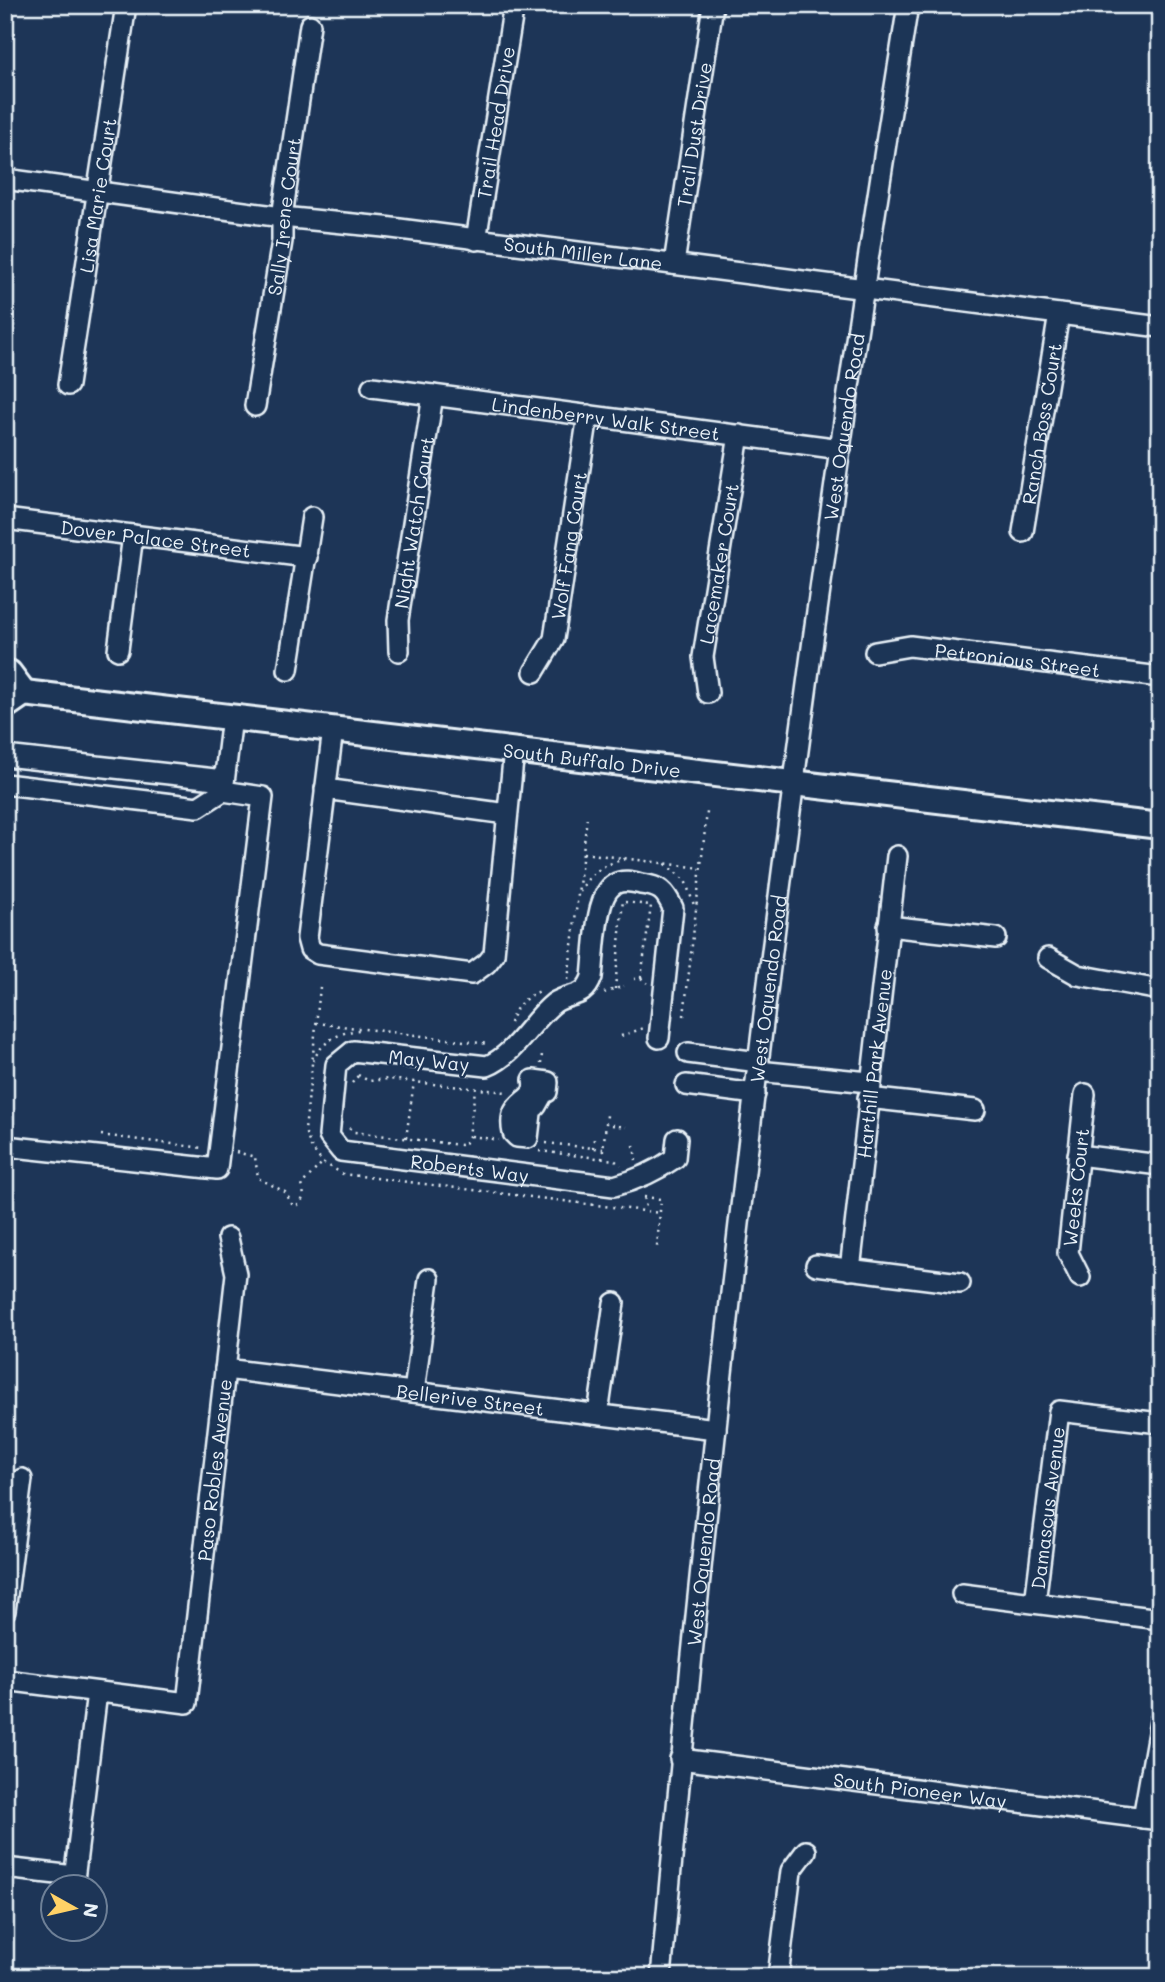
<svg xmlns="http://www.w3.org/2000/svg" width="1165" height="1982" font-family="Mali,sans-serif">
<rect width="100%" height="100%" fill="#1d3557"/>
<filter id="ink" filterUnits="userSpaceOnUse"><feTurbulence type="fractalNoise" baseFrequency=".0143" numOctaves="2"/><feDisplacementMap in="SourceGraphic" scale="14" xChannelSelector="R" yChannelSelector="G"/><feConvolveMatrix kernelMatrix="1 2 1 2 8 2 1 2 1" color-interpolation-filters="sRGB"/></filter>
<g filter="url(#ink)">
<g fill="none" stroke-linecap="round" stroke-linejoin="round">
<g stroke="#e8f1f8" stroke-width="24">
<g id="minor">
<path id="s1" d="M5 179 282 217 384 227 1160 327"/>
<path id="s2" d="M476 240 514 5"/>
<path id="s3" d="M674 264 713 5"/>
<path id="s4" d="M68 385 126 5"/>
<path id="s5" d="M372 387 841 449"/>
<path id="s6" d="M255 406 282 241V217L310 25"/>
<path id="s7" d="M5 519 307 557"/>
<path id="s8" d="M1023 532 1059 314"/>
<path d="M118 650 133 535"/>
<path id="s9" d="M399 651 398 620 433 395"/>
<path id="s10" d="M875 652 910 646 1160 677"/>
<path d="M288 670 312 517"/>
<path id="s11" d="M534 672 554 639 588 415"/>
<path id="s12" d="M708 693 703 657 739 435"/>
<path d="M333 729 307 938 310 949 318 954 472 974 487 963 494 954 514 750"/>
<path d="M5 756 224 780"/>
<path d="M5 784 198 807 223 791"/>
<path d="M325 789 507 814"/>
<path d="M888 926 996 938"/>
<path d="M1048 958 1078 975 1160 990"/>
<path id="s13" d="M659 1038 673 908C665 891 660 886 641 884 633 882 623 879 615 884 594 895 595 955 592 977 584 1000 570 992 554 1003 530 1022 516 1054 487 1066L353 1051 336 1065 329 1136 341 1151 614 1186C637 1180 655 1172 675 1158L677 1139"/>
<path d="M688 1053 759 1062"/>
<path d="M758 1071 869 1082"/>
<path d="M533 1080 548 1082 547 1092H544L536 1106 532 1105 528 1138 517 1137 513 1133C505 1097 539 1104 533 1080Z"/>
<path d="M686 1085 755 1094"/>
<path d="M868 1098 975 1110"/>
<path d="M5 1146 217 1169 263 797 223 791 232 717"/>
<path d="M1078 1155 1160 1165"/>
<path d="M816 1265 960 1283"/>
<path id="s14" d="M850 1270 897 856"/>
<path id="s15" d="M1080 1277 1068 1253 1085 1094"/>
<path id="s16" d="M225 1369 716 1429"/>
<path d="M414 1392 429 1279"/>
<path d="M598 1414 614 1303"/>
<path d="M962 1594 1160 1619"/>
<path id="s17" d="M1035 1603 1059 1411 1160 1423"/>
<path d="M5 1611 22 1479"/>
<path id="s18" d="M5 1680 187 1703 236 1274 228 1238"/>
<path id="s19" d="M680 1759 1160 1820"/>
<path d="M1143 1818 1160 1721"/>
<path d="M5 1868 74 1876"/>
<path d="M73 1888 97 1692"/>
<path id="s20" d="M661 1977C721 1317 802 659 908 5"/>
<path d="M778 1977 791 1871 806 1851"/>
</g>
</g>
<g stroke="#e8f1f8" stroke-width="30">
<g id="major">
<path d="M5 672 9 673 24 693"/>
<path id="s21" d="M5 706 24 693 1160 826"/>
</g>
</g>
<g stroke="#e8f1f8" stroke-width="2.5" stroke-dasharray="2 5" stroke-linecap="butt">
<path d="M583 853 701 868"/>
<path d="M665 864 685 880 695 908"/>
<path d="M580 892C589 872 605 864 626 859"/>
<path d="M625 902 649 905"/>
<path d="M641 978 651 906"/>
<path d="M634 979 641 978 647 983"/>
<path d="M568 980 587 817"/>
<path d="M320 987 305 1131 311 1147 322 1162 343 1174 661 1213"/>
<path d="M615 989 623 899"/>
<path d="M604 993 624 986"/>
<path d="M684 1016 707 812"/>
<path d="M316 1023 489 1044"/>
<path d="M510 1023C516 1005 523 999 540 991"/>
<path d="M621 1036 644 1028"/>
<path d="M313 1061C322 1041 339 1032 360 1030"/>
<path d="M541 1064 542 1054"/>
<path d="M358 1075 369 1081 388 1079 506 1092"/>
<path d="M352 1083 358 1076"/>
<path d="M612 1125 626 1127"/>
<path d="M349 1128 354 1132 460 1145 465 1144 469 1136 475 1090"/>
<path d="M101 1135 203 1148"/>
<path d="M471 1136 499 1140"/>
<path d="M406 1138 414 1082"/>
<path d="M546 1143 603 1149"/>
<path d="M634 1145 636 1160"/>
<path d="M593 1148 594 1139"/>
<path d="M539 1151 614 1160 621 1165"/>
<path d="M236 1152 255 1157 258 1178 285 1192 292 1204 296 1206 300 1204 304 1196 302 1184 323 1162"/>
<path d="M602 1159 607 1115"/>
<path d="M644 1197 661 1199 657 1247"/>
<path d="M644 1198 646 1202 645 1211"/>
</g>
<use href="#minor" stroke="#1d3557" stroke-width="19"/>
<use href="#major" stroke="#1d3557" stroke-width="24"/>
</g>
</g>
<g text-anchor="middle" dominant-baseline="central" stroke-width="5" stroke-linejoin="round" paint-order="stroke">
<g font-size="19" fill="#e8f1f8" stroke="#1d3557">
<text stroke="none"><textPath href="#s2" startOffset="119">Trail Head Drive</textPath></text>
<text stroke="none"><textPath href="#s3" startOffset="131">Trail Dust Drive</textPath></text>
<text stroke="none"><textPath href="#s4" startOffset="192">Lisa Marie Court</textPath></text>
<text stroke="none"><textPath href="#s6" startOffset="192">Sally Irene Court</textPath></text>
<text stroke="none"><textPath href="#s1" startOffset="583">South Miller Lane</textPath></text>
<text stroke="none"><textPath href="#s5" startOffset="236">Lindenberry Walk Street</textPath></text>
<text stroke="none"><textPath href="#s8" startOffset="110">Ranch Boss Court</textPath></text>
<text stroke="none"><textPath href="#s20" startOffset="1561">West Oquendo Road</textPath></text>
<text stroke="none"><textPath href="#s9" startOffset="130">Night Watch Court</textPath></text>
<text stroke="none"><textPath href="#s7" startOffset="152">Dover Palace Street</textPath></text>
<text stroke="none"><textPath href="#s11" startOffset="133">Wolf Fang Court</textPath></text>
<text stroke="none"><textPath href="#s12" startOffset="131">Lacemaker Court</textPath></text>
<text stroke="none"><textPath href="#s10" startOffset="144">Petronious Street</textPath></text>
<text stroke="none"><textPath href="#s21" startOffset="595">South Buffalo Drive</textPath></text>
<text stroke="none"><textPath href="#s20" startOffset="994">West Oquendo Road</textPath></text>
<text transform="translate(429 1060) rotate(6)">May Way</text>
<text stroke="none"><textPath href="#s14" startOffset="208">Harthill Park Avenue</textPath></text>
<text stroke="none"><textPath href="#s13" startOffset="817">Roberts Way</textPath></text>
<text stroke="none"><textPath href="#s15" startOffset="93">Weeks Court</textPath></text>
<text stroke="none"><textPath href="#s16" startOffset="247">Bellerive Street</textPath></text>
<text stroke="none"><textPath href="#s18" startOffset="418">Paso Robles Avenue</textPath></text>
<text stroke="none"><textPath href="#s17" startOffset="96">Damascus Avenue</textPath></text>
<text stroke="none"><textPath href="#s20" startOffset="427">West Oquendo Road</textPath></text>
<text stroke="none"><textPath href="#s19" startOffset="242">South Pioneer Way</textPath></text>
</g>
</g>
<rect width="1165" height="1982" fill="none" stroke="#1d3557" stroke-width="28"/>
<rect x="14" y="14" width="1137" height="1954" fill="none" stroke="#e8f1f8" stroke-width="2.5" filter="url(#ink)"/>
<g transform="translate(74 1908) rotate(98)"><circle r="33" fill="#1d3557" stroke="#6e8097" stroke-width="2"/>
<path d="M0-5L12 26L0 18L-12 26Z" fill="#ffd166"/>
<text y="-10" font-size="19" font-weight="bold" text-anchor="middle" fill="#e8f1f8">N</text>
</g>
</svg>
